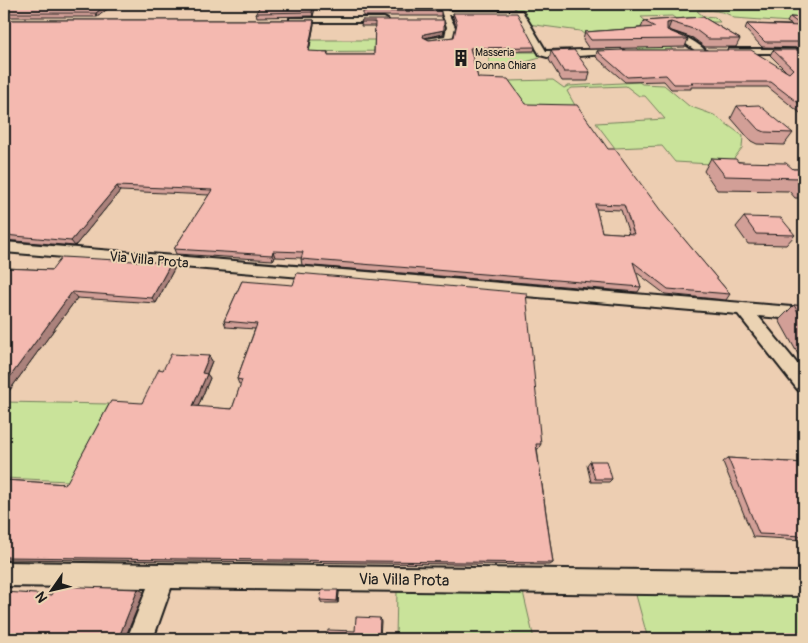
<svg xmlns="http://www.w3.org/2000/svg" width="808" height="643" font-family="Pangolin,sans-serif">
<rect width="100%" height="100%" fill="#edceb2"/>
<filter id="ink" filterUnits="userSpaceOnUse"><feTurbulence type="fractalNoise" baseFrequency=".02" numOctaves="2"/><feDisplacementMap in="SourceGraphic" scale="10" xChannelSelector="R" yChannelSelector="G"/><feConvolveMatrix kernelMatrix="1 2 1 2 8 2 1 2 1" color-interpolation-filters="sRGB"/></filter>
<g filter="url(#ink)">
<g fill="#c9e39a" stroke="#72805b">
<path d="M511 4H772L798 6 804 15V23L734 18C725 10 709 10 697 11L703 16 715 17 720 22H680L672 16 641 17 651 26 636 28 645 35 654 34 673 50H639L624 36 590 39 580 31 528 24Z"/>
<path d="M270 40H399L397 51 266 52Z"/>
<path d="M488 52H537L540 58 490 72Z"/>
<path d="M553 80 564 88 568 86 639 82 642 84 664 85 689 106 714 115 743 136 742 148 729 165 675 162 662 146 615 148 596 123 665 119 645 96H639L626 86 572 88 567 91 577 109 526 108 509 81Z"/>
<path d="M4 402 109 404 68 481 4 478Z"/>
<path d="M397 591 523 592 534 639H396Z"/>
<path d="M636 595H804V639H648Z"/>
</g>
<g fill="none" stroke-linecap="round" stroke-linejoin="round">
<g stroke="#1c1c1c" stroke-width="4">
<g id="minor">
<path d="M442 4 444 5 448 11H522L546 51 620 49 624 51 620 53 551 58 540 55 517 15H449L455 27 452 40 426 43V39L445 36 447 27 439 6Z"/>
<path d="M796 4H802L804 14 802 13Z"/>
<path d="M290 18H384L388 20 384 22H290Z"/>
<path d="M665 32C678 31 697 42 706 51L699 53 686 44 665 36Z"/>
<path d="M729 49H804V53H732L728 51Z"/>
<path d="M4 242 804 308V320L758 316 804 372V393L798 390 738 314 4 252Z"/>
<path d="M4 562 804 572V596L171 588 153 639H127L147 588 4 586Z"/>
</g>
</g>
<use href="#minor" fill="#ebd3b3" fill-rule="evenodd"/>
</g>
<g fill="#d29f97" stroke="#1c1c1c" fill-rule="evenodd">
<path d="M4 4H114L97 17H4Z"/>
<path d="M316 4 313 16 257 17 256 13Z"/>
<rect x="363" y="11" width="78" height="5"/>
<path d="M453 13 535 47 534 51 471 52 478 78 608 149 730 294 726 300 665 294 636 272 641 287 638 292 302 265 301 259 302 258 275 257 273 260 176 254 174 249 209 195 120 191 75 246 4 240V20H314V24L309 52H328V55H374L375 26H361L362 20 443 34 425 38 429 40 454 37 456 26 453 17ZM596 209 621 210 629 234 602 232Z"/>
<path d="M703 17 740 39 736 47H705L693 38 669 30 688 39 685 47 589 49 583 40 585 32 641 28 644 21Z"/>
<path d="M790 17 804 18V48L762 47 745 29 747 24 792 25 787 22Z"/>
<path d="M773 50H804V116L768 87H691V89H671L664 81 625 82 596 57 597 51 786 71 770 55Z"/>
<path d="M551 51 590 72 588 81H562L549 60Z"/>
<path d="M737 106 793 133 784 145 757 144 751 141 731 118Z"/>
<path d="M711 158 793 169H804V198H795L789 191 717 190 704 171Z"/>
<path d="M744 217 795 235 786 245 748 244 736 227Z"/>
<path d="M4 268 52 270 174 269 156 303 77 298 4 398Z"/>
<path d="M242 281 541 444 538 449H537L553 563 550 565 4 559V480L66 484 142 403 163 370 209 356 212 361 207 374 210 378 198 407 232 409 241 384H239L237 379 255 329 226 327 224 321Z"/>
<path d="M794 305 804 306V365L779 320Z"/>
<path d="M728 458 804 463V540L753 537 723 462Z"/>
<path d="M590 461 612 479 609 482H591L587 465Z"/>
<path d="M339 592 338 603H322L320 600Z"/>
</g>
<g fill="#ab827b" stroke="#1c1c1c">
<path d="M107 4H114L97 17 96 13Z"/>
<path d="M314 4H316L313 16 312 12Z"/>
<path d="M314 20V24L308 56V51Z"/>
<path d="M671 22 668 30 664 31 667 23Z"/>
<path d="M444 30 443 34 424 38 423 37 424 34Z"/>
<path d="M117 186 120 191 75 246 71 241Z"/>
<path d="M273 251 275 257 273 260 272 255Z"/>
<path d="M171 263 174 269 156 303 152 298Z"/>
<path d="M72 292 77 298 4 398V385Z"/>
<path d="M209 356 212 361 205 378 202 373Z"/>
<path d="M207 374 210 378 196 411 193 406Z"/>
<path d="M138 589 144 592 125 638 126 639H122L119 637Z"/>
<path d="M338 590 339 592 338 603 337 601Z"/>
<path d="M380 618 381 622 380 639H379Z"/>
</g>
<g fill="#f4b9b0" stroke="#1c1c1c" fill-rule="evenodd">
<path d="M4 4H107L96 13H4Z"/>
<path d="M261 4H314L312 12 256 13Z"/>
<path d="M364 4H412L415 11H441H363Z"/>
<path d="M453 13H517L535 47 470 48 478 78 508 79 526 104 577 105 608 149H615L664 215 730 294 668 289 633 262 641 287 301 259 303 252 273 251 272 255 174 249 212 190 117 186 71 241 4 235V20H314L308 51 328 52 327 55H374L375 22H361L362 20H444V30L424 34 423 37 429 40 454 37 457 23ZM595 204 624 205 634 234 602 232Z"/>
<path d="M703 17 740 39H708L696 30 671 22 667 23V30L688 39 591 40 585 32 655 27 644 21Z"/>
<path d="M790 17 804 18V42H765L747 24 802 26Z"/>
<path d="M574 50 590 72H564L551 51Z"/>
<path d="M624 50H751L789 73 793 69 773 50H804V107L771 82H691L693 84H674L666 75 627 77 597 51Z"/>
<path d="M759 105 793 133 765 132 758 129 737 106Z"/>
<path d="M711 158 736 159 738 162 786 163 793 169H804V184L799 178 725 176Z"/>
<path d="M744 217 781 218 795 235 756 234Z"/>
<path d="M62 257 171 263 152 298 72 292 4 385V268L52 270Z"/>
<path d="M297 273 526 293 541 444H536L553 563 4 557V480L66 484 111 401 142 403 159 369 163 370 171 354 209 356 202 373 207 374 193 406 232 409 242 380 237 379 257 324 224 321 242 281 293 285Z"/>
<path d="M794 305 804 306V323Z"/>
<path d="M728 458 804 463V536L759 534Z"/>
<path d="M590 461H607L612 479H595Z"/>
<path d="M55 586 138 589 119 637 122 639H4V592L51 595Z"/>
<path d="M322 590H338L337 601 320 600Z"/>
<path d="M356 617 380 618 379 639H327L328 630 355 631Z"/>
</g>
</g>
<defs>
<g id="building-bare" transform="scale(1.35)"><path d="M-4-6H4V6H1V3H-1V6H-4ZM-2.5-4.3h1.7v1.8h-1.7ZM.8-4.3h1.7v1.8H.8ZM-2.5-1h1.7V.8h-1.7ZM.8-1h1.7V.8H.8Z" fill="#1c1c1c" stroke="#ebd3b3" stroke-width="2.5" paint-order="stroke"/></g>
</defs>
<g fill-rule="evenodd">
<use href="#building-bare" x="461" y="58"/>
</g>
<g text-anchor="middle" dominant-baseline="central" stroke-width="4" stroke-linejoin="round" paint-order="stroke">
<g font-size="11" fill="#1c1c1c" stroke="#ebd3b3" text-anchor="start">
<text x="475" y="52">Masseria<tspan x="475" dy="13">Donna Chiara</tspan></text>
</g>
<g font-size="14" fill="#1c1c1c" stroke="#ebd3b3">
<text transform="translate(149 260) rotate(5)">Via Villa Prota</text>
</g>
<g font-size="16" fill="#1c1c1c" stroke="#ebd3b3">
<text transform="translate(404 580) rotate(1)">Via Villa Prota</text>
</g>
</g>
<rect width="808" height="643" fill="none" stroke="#ebd3b3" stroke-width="20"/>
<rect x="10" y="10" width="788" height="623" fill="none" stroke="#1c1c1c" stroke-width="2" filter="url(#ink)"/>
<g transform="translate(52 590) rotate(236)" stroke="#ebd3b3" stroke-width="4" paint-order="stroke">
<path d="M0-4L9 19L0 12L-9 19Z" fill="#1c1c1c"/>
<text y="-8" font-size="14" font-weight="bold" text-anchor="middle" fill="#1c1c1c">N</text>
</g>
</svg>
